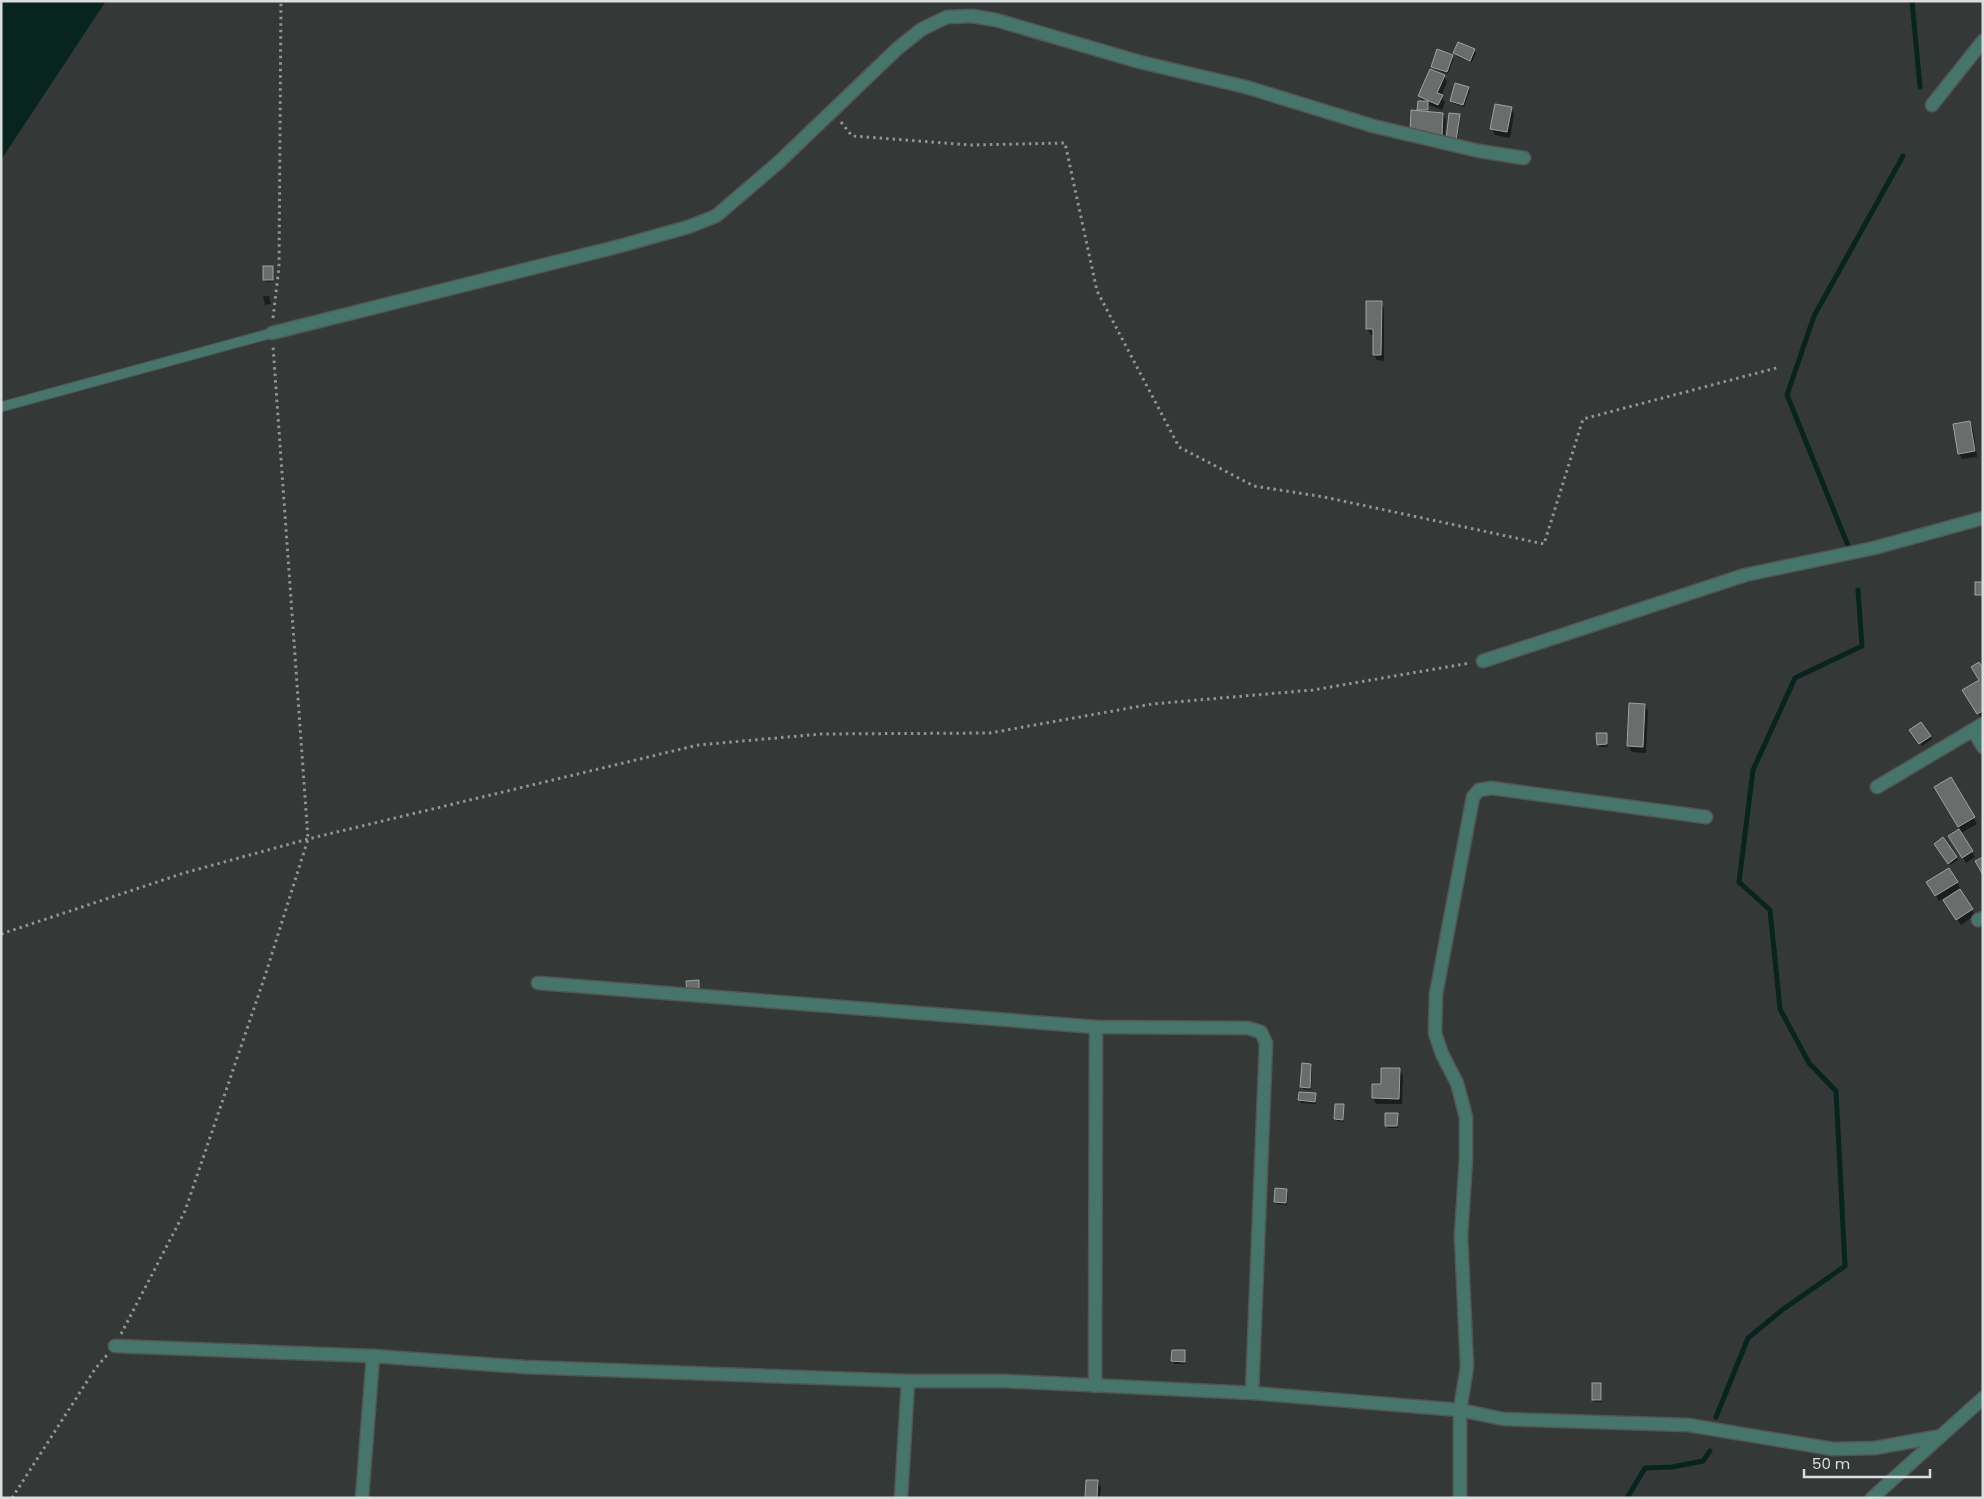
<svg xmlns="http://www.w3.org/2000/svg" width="1984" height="1499" font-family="Poppins,sans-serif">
<rect width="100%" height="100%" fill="#343938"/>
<path fill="#07241f" d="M1 1H106L1 160Z"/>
<g fill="#0007">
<path d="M1474 50 1476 53 1472 62 1456 56 1454 53Z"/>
<path d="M1452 56 1454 58 1448 74 1434 69 1433 67Z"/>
<path d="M1444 76 1447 82 1441 96 1445 102 1442 110 1429 105 1428 113 1443 114 1446 120 1444 143 1419 110 1423 102 1419 96Z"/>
<path d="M1468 88 1470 90 1464 107 1452 103 1451 101Z"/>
<path d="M1511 108 1514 114 1510 138 1495 135 1492 129Z"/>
<path d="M1459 115 1460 118 1457 143H1449Z"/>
<path d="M272 268 273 282H266L264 279Z"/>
<path d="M263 296H269L271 304 265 305Z"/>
<path d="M1381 302 1384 308V361L1377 360 1374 355V335H1371L1367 329Z"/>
<path d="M1969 422 1973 428 1977 457 1962 459 1959 453Z"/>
<path d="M1983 671V719H1982L1964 690 1980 680Z"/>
<path d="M1645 705 1648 711 1646 753 1632 752 1628 746Z"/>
<path d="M1921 723 1932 739 1922 746 1911 730Z"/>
<path d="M1606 734 1608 747H1599L1598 744Z"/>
<path d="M1951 779 1977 824 1961 833 1975 857 1966 863 1950 836 1960 829 1936 788Z"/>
<path d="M1943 839 1958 860 1950 865 1936 844Z"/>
<path d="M1949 870 1960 888 1939 901 1928 883Z"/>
<path d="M1960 891 1975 915 1961 925 1948 906Z"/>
<path d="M1311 1065 1312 1067 1311 1090 1303 1089 1302 1087Z"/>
<path d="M1399 1069 1403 1075 1402 1104H1376L1373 1098Z"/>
<path d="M1300 1093 1315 1094 1316 1104 1301 1103Z"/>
<path d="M1343 1106 1344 1122 1337 1121 1335 1119Z"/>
<path d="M1397 1114 1398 1128H1388L1386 1125Z"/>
<path d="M1286 1190 1288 1193 1287 1205 1276 1204 1275 1202Z"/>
<path d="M1173 1351 1184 1352 1185 1364H1174Z"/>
<path d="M1601 1384 1602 1402H1594L1593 1399Z"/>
<path d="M1098 1481 1101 1487 1100 1498H1086Z"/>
</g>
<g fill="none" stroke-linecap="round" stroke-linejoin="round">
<g stroke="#07241f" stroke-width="5">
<path d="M1912 1 1920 87"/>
<path d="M1849 548 1787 395 1814 316 1903 156"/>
<path d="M1716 1417 1748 1338 1782 1310 1845 1266 1836 1091 1809 1063 1780 1009 1770 910 1739 882 1753 770 1795 678 1862 646 1858 590"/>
<path d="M1627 1498 1645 1468 1672 1467 1703 1461 1710 1451"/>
</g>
</g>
<g fill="#696e6d" stroke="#9da3a1">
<path d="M1458 42 1475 49 1470 61 1453 53Z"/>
<path d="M1437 49 1453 55 1447 72 1431 67Z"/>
<path d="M1430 69 1445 75 1437 93 1443 95 1438 105 1418 96Z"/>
<path d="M1455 83 1469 87 1463 105 1450 101Z"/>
<path d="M1418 101H1428V110H1417Z"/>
<path d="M1495 104 1512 107 1507 132 1490 129Z"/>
<path d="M1411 110 1443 113 1442 137 1410 132Z"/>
<path d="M1449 113 1460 114 1456 141 1446 140Z"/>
<rect x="263" y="266" width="10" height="14"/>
<path d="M1366 301H1382L1381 355H1373V329H1366Z"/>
<path d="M1970 421 1975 451 1958 454 1953 424Z"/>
<rect x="1975" y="582" width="8" height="13"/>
<path d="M1979 662 1983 669V711L1977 714 1962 690 1979 680 1971 667Z"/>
<path d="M1629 703 1645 704 1643 747 1627 746Z"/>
<path d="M1921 722 1931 736 1919 744 1909 730Z"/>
<path d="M1596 733H1607V744L1597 745Z"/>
<path d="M1951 777 1975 817 1958 827 1934 787Z"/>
<path d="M1959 829 1973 851 1962 858 1948 836Z"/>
<path d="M1943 837 1957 857 1948 864 1934 844Z"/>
<path d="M1983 857V875L1975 861Z"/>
<path d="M1949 868 1958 882 1935 896 1926 882Z"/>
<path d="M1960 889 1973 909 1956 920 1943 900Z"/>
<path d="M699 980V994H687L686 981Z"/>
<path d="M1302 1063 1311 1064 1310 1088 1300 1087Z"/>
<path d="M1381 1068H1400L1399 1099 1372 1098V1084H1381Z"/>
<path d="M1299 1092 1316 1093 1315 1102 1298 1100Z"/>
<path d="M1335 1104H1344L1343 1120 1334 1119Z"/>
<path d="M1385 1113H1398L1397 1126H1385Z"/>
<path d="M1275 1188 1287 1189 1286 1203 1274 1202Z"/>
<path d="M1172 1350H1185V1362L1171 1361Z"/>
<rect x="1592" y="1383" width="9" height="17"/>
<path d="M1086 1480H1098L1097 1498H1085Z"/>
</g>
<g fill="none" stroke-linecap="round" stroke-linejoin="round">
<g stroke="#525756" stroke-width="11">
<path id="lane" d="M1 407 272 333"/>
</g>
<g stroke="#525756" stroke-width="15">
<g id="street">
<path d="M1932 105 1983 41"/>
<path d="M272 333 620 246 688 227 716 216 779 162 898 48 922 29 947 17 972 16 996 20 1140 62 1246 87 1373 126 1479 151 1524 158"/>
<path d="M1483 661 1745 575 1874 548 1983 518"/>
<path d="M1973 730 1983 747"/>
<path d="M1877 787 1983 724"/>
<path d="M1978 920 1983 918"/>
<path d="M538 983 1096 1027 1248 1028 1261 1032 1266 1043 1252 1393"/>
<path d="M115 1346 373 1356 525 1367 908 1381H1004L1252 1393 1460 1410 1503 1419 1688 1425 1833 1449 1875 1448 1941 1436"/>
<path d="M1095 1386 1096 1027"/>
<path d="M362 1498 373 1356"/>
<path d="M901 1498 908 1381"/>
<path d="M1460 1498V1410L1467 1367 1461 1236 1466 1158V1117L1457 1083 1442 1054 1435 1033 1436 994 1473 797 1479 790 1491 788 1706 817"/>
<path d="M1872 1498 1983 1398"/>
</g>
</g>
<g stroke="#909493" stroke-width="3" stroke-dasharray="2.5 4" stroke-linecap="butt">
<path d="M841 122 852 136 971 145 1065 143 1097 291 1179 447 1254 486 1324 497 1544 544 1583 419 1780 367"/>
<path d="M273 318 279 267 281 1"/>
<path d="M1 934 184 873 308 839 698 745 821 734 990 733 1152 704 1313 690 1470 663"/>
<path d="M121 1334 185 1211 265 976 308 839 273 346"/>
<path d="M12 1498 95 1369 107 1355"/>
</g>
<use href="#lane" stroke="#46766b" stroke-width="9"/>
<use href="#street" stroke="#46766b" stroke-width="12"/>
</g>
<rect width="1984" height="1499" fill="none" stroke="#dcdede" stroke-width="5"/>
<path d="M1804 1469v8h126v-8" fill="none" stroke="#dcdede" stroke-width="2.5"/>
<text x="1812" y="1469" font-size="15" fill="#dcdede" stroke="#343938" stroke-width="4" paint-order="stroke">50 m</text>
</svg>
